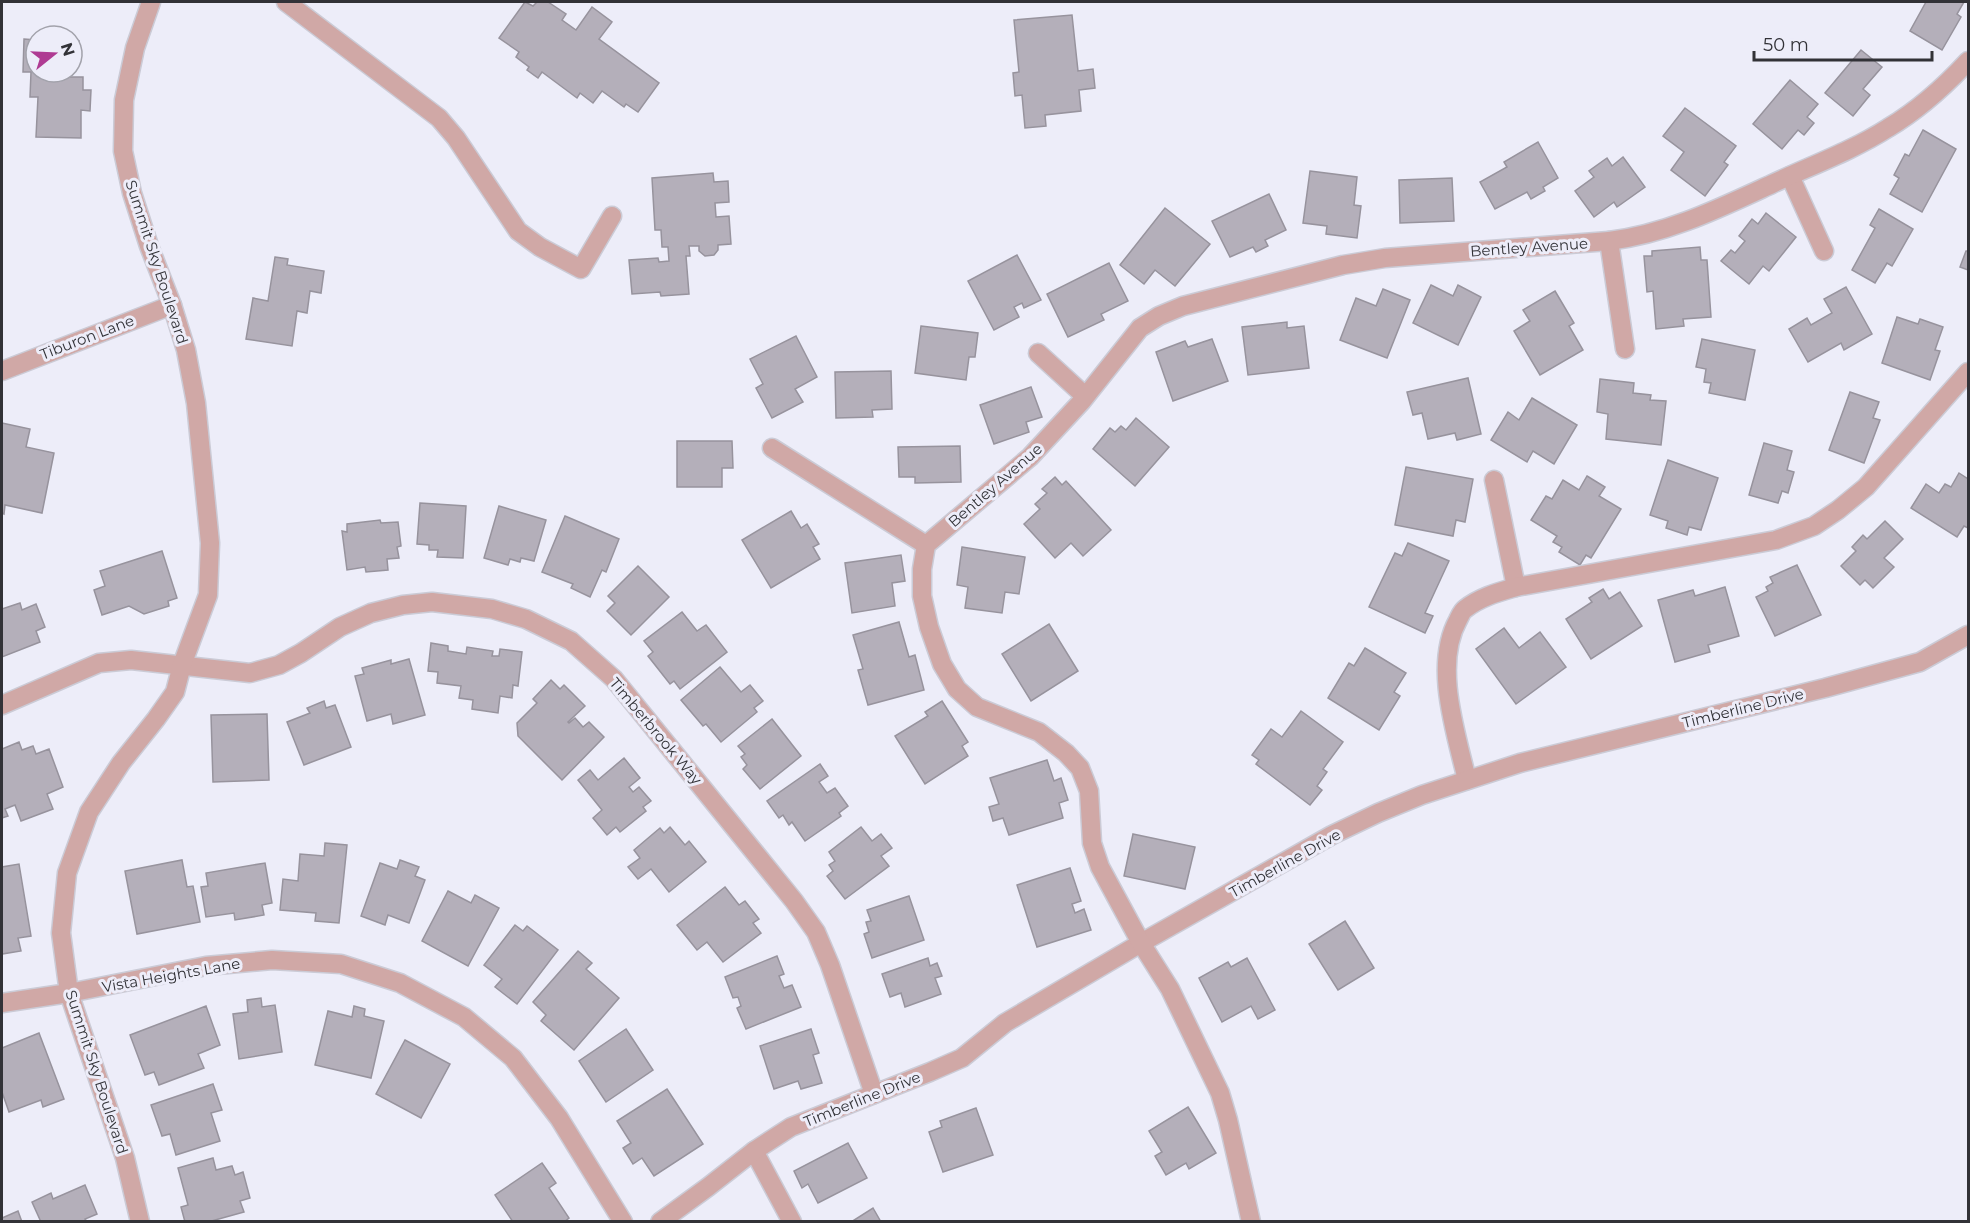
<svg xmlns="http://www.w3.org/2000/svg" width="1970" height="1223" font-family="Montserrat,sans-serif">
<rect width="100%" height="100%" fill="#ededf9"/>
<g fill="#b4afba" stroke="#97939d" stroke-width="1.5">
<path d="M525 2 533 6 537 2H548L566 14 562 20 576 30 592 7 612 22 599 39 659 83 638 112 626 104 624 107 602 91 593 103 580 93 577 98 542 72 538 78 527 70 529 67 516 57 519 52 499 38Z"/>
<path d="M1926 2H1964L1957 14 1961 17 1942 50 1910 31Z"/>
<path d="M1072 15 1078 71 1093 69 1095 88 1079 90 1081 111 1045 115 1046 126 1025 128 1022 95 1015 96 1013 73 1019 72 1014 20Z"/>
<path d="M24 39 36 40V72H69V77H83V90H91L90 111 81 110V138L36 137 38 97H30L31 72H23Z"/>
<path d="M72 41H79L78 60 72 59Z"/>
<path d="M1861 50 1882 67 1863 89 1870 95 1853 116 1825 93Z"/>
<path d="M1790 80 1818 104 1807 117 1814 123 1804 135 1798 130 1782 149 1753 124Z"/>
<path d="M1685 108 1736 146 1724 162 1728 165 1705 196 1671 170 1684 152 1663 136Z"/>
<path d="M1923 130 1956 149 1922 212 1890 194 1899 178 1894 175 1905 154 1909 156Z"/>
<path d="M1538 142 1558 178 1543 187 1545 191 1531 199 1527 192 1495 209 1480 182 1507 167 1504 162Z"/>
<path d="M1623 157 1645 187 1617 207 1614 202 1594 217 1575 191 1594 177 1589 171 1607 158 1612 166Z"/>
<path d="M1310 171 1357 177 1354 205 1361 206 1357 238 1326 234 1327 226 1303 223Z"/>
<path d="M713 173 714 182 728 181 729 202 715 203 716 217 729 216 731 244 718 245V250L714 255 705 256 699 251V246H689L690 256H686L689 294 661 296 660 292 632 294 629 260 658 258 659 262 669 261 668 247H662L661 230H655L652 178Z"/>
<path d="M1452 178 1454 221 1400 223 1399 180Z"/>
<path d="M1269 194 1286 230 1265 240 1268 246 1256 252 1253 247 1230 257 1212 221Z"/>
<path d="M1165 208 1210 244 1175 286 1155 270 1144 284 1120 265Z"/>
<path d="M1879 209 1913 229 1892 266 1887 263 1875 283 1852 270 1875 228 1870 225Z"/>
<path d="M1766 213 1796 237 1769 271 1763 266 1749 284 1721 261 1731 250 1735 253 1745 241 1739 236 1752 219 1758 224Z"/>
<path d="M1700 247 1701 260H1707L1711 317 1683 319 1684 326 1656 329 1653 291 1647 292 1644 256H1652V251Z"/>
<path d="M1966 251H1968V270L1960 267Z"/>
<path d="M1017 255 1041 300 1024 308 1022 303 1014 307 1019 317 994 330 968 281Z"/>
<path d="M275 257 288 259 287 265 324 271 321 293 310 291 307 313 297 311 292 346 246 339 253 298 268 301Z"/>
<path d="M1109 263 1128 301 1101 314 1104 320 1068 337 1047 294Z"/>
<path d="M1431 285 1453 296 1458 285 1481 297 1458 345 1413 323Z"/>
<path d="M1846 287 1872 334 1844 350 1841 343 1808 362 1789 329 1807 318 1811 325 1832 313 1824 299Z"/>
<path d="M1383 289 1410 300 1387 358 1340 340 1356 298 1376 306Z"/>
<path d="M1555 291 1574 323 1569 326 1583 350 1540 375 1514 331 1530 321 1523 310Z"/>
<path d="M1897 317 1918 324 1920 319 1943 327 1935 350 1940 351 1930 380 1882 363Z"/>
<path d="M1287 322V328L1304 326 1309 368 1248 375 1242 327Z"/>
<path d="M921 326 978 333 975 357H969L966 380 915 373Z"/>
<path d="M796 336 817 377 795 389 803 402 772 418 756 388 763 384 750 359Z"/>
<path d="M1212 339 1228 381 1173 401 1156 352 1185 341 1188 347Z"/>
<path d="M1702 339 1755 350 1745 400 1709 393 1711 383 1704 382 1706 369 1696 367Z"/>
<path d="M891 371 892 409 872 410 873 417 836 418 835 372Z"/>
<path d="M1468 378 1481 434 1457 440 1455 433 1428 439 1422 413 1413 415 1407 392Z"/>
<path d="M1600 379 1634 383 1633 393 1651 395 1650 400 1666 401 1661 445 1606 439 1608 414 1597 412Z"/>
<path d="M1031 387 1042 417 1026 422 1029 432 994 444 980 405Z"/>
<path d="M1850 392 1879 402 1873 418 1880 420 1864 463 1829 450Z"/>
<path d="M1532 398 1577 425 1554 464 1533 451 1527 462 1491 440 1508 412 1519 420Z"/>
<path d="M1136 418 1169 447 1135 486 1093 449 1110 428 1115 432 1121 426 1126 430Z"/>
<path d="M2 423 30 429 26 447 54 453 42 513 5 505 4 514 2 513Z"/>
<path d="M677 441H732L733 468H722V487H677Z"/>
<path d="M1764 443 1792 451 1787 470 1794 472 1788 493 1782 491 1778 503 1749 495Z"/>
<path d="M960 446 961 482 915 483V477H899L898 447Z"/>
<path d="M1668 460 1718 478 1701 530 1689 527 1687 535 1666 528 1668 521 1650 515Z"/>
<path d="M1406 467 1473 479 1465 522 1456 520 1453 536 1395 525Z"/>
<path d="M1959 473 1968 479V528L1964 526 1957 537 1911 508 1926 484 1939 493 1945 484 1951 487Z"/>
<path d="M1587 476 1605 487 1599 496 1621 509 1591 558 1586 555 1580 565 1559 552 1562 547 1553 542 1557 536 1531 520 1546 496 1552 499 1563 480 1579 490Z"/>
<path d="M1055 477 1062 485 1066 481 1111 530 1083 556 1071 543 1055 558 1024 524 1040 509 1035 504 1047 493 1042 489Z"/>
<path d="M420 503 466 506 463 558 437 557 438 550H429V545L417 544Z"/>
<path d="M499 506 546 520 534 561 521 558 520 562 510 559 508 565 484 558Z"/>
<path d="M791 511 801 528 807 524 819 544 813 547 820 559 771 588 742 540Z"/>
<path d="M565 516 619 539 606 572 602 570 590 597 571 588 573 584 542 572Z"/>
<path d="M380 520 381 523 398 522 401 546 397 547 399 558 387 559 388 570 366 572 365 567 347 570 342 531 347 532V524Z"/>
<path d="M1885 521 1903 539 1884 558 1894 567 1873 588 1865 580 1860 585 1841 566 1856 551 1852 547 1863 535 1867 539Z"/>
<path d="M1408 543 1449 561 1425 613 1433 616 1425 633 1369 607 1395 553 1402 556Z"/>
<path d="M962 547 1025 557 1019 594 1005 592 1002 613 965 608 968 587 957 585Z"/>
<path d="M162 551 177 598 168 601 169 606 144 614 129 606 102 615 94 590 105 586 100 571Z"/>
<path d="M901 555 905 581 892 583 895 606 852 613 845 563Z"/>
<path d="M1797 565 1821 615 1775 636 1756 597 1768 591 1766 587 1773 583 1770 577Z"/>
<path d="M638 566 669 597 631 635 607 611 615 603 608 596Z"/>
<path d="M1725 587 1739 636 1708 645 1710 652 1675 662 1658 600 1693 590 1695 596Z"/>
<path d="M1603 589 1609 599 1620 592 1642 626 1591 659 1566 619 1592 602 1589 598Z"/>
<path d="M20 603 22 610 36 604 45 627 36 631 40 642 2 657V608V609Z"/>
<path d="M682 612 697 631 706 625 727 652 680 689 674 681 670 684 648 656 653 652 644 641Z"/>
<path d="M899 622 909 657 915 655 924 690 868 705 858 670 863 669 853 635Z"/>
<path d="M1049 624 1078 671 1031 701 1002 654Z"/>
<path d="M1504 628 1519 648 1540 632 1566 667 1516 704 1476 649Z"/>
<path d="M431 643 448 646V651L466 654 467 647 493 651 492 656H499L500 649 522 652 518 686 513 685 512 698 500 696 498 713 472 709 473 700 459 698 461 686 437 683 438 672 428 671Z"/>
<path d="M1365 648 1406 673 1394 692 1400 696 1379 730 1328 698 1349 663 1354 666Z"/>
<path d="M409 659 425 715 393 724 391 714 367 721 355 676 364 674 362 668 391 660V664Z"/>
<path d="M720 667 741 692 750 685 763 701 754 708 757 712 721 742 706 724 703 726 681 700Z"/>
<path d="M551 680 560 689 564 685 585 706 568 722 569 723 575 718 583 727 589 722 604 737 562 780 518 736 517 723 537 703 533 699Z"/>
<path d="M324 701 326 708 335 705 351 747 304 765 287 722 310 713 307 708Z"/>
<path d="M942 701 968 742 962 746 968 756 925 784 895 736 928 716 925 712Z"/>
<path d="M1301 711 1343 742 1323 769 1327 772 1317 786 1322 790 1310 805 1256 764 1259 760 1252 755 1271 729 1282 737Z"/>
<path d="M267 714 269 780 213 782 211 715Z"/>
<path d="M772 719 801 756 760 789 743 769 747 765 741 757 745 754 738 746Z"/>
<path d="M19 742 22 750 33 746 36 754 49 749 63 787 47 794 53 809 21 821 15 805 5 809 8 816 2 818V749Z"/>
<path d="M624 758 640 778 629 787 633 792 639 787 651 801 643 807 646 811 620 832 616 827 607 835 593 818 602 810 578 780 590 770 598 780Z"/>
<path d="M1047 760 1054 781 1061 778 1068 800 1059 803 1063 818 1009 835 1003 818 993 821 989 807 999 804 990 778Z"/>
<path d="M820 764 828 776 819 782 827 793 835 788 848 806 839 813 841 816 805 841 792 822 789 825 783 815 779 818 767 801Z"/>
<path d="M670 827 685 845 689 841 706 862 669 892 651 869 638 879 628 867 640 858 634 850 660 828 664 833Z"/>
<path d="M861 827 872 841 881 834 892 848 881 856 889 866 845 899 827 876 833 871 829 865 835 861 829 852Z"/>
<path d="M1133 834 1195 847 1185 889 1124 876Z"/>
<path d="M325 843 347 845 339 923 315 921 316 913 280 910 283 879 298 881 300 854 324 856Z"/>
<path d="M182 860 187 887 193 886 200 922 137 934 125 871Z"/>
<path d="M400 860 419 867 415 876 425 880 409 923 388 915 385 925 361 916 380 863 397 869Z"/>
<path d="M265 863 272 903 262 905 264 915 235 920 234 913 206 917 201 887 208 886 206 873Z"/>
<path d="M19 864 31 936 18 938 21 951 2 954V867Z"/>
<path d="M1070 868 1081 901 1072 904 1075 913 1084 909 1091 930 1037 947 1017 885Z"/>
<path d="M725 887 739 905 745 901 759 919 753 923 761 933 723 962 707 942 697 950 677 925Z"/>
<path d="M448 891 471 903 475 895 499 908 468 966 422 941Z"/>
<path d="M909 896 924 940 872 958 864 934 869 932 866 922 871 921 867 910Z"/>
<path d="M1345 921 1374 968 1338 990 1309 944Z"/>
<path d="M515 925 523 931 527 926 558 950 517 1004 495 987 502 979 484 965Z"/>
<path d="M578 951 592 963 586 969 619 998 574 1050 541 1021 546 1015 533 1002Z"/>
<path d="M777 956 784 974 779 976 784 988 792 985 801 1007 746 1029 737 1008 741 1006 738 997 733 998 725 977Z"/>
<path d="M928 958 930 966 937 963 942 976 935 978 941 994 905 1007 901 993 890 997 882 974Z"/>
<path d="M1247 958 1275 1010 1258 1019 1251 1006 1222 1022 1199 978 1228 962 1231 967Z"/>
<path d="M261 998 262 1007 275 1005 282 1052 239 1059 233 1014 248 1012 247 1000Z"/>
<path d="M206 1006 220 1045 198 1054 204 1068 159 1085 154 1072 145 1075 130 1035Z"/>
<path d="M354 1006 365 1009 364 1016 384 1021 371 1078 315 1065 328 1011 352 1017Z"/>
<path d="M626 1029 653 1070 606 1102 579 1061Z"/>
<path d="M811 1029 819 1053 813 1055 822 1083 801 1089 798 1081 774 1089 760 1046Z"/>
<path d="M39 1033 64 1099 43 1107 41 1100 9 1112 2 1092V1048Z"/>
<path d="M405 1040 450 1064 421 1118 376 1094Z"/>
<path d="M213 1084 222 1110 211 1113 220 1141 176 1155 170 1134 162 1136 151 1105Z"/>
<path d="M667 1089 703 1144 654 1176 642 1158 633 1164 623 1148 631 1143 617 1121Z"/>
<path d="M1188 1107 1216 1153 1189 1169 1186 1163 1166 1175 1155 1156 1162 1152 1149 1131Z"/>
<path d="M976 1108 993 1155 943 1172 929 1132 942 1127 940 1121Z"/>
<path d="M848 1143 867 1178 818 1203 808 1184 802 1188 794 1171Z"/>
<path d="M213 1158 216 1170 232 1166 235 1175 243 1172 250 1198 240 1201 244 1212 208 1222H185L181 1207 188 1205 178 1168Z"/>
<path d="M542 1163 556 1183 549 1188 569 1218 564 1222H513L495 1195Z"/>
<path d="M85 1185 97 1214 85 1219 87 1222H41L32 1202 51 1193 53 1199Z"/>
<path d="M873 1208 881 1222H851Z"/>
<path d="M18 1211 22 1222H2V1218Z"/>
</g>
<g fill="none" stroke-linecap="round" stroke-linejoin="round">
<g stroke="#cbcbd6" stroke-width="21">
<g id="minor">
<path d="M286 2 439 118 456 138 518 231 540 247 581 269 612 216"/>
<path d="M1790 176 1824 251"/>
<path d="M1609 241 1625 349"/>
<path d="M1038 353 1085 396"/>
<path d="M2 371 172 305"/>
<path d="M772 448 926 545"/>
<path d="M1494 480 1516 587"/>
<path d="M2 705 99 663 131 660 250 673 279 665 301 653 340 627 371 613 403 605 432 602 492 609 526 619 571 641 614 679 794 901 816 932 830 965 874 1094"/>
<path d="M1467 780C1456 733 1433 665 1458 620 1460 616 1462 611 1465 609 1480 597 1499 592 1516 587L1776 540 1814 526 1838 510 1866 487 1968 372"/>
<path d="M2 1003 69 993 206 966 272 960 341 964 400 983 464 1017 513 1058 559 1118 623 1222"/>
<path d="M754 1151 792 1222"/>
<path d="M140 1222 125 1158 69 993 61 933 67 873 89 812 121 763 156 719 175 692 182 665 208 595 210 543 196 403 186 350 172 305 149 246 132 193 123 151 124 100 135 48 151 2"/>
<path d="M660 1222 708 1187 754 1151 791 1127 930 1072 962 1058 1005 1023 1141 943 1332 835 1378 813 1422 795 1520 763 1825 688 1920 662 1968 635"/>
<path d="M1251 1222 1228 1120 1220 1093 1170 989 1141 943 1100 867 1092 843 1089 791 1080 768 1066 753 1039 732 977 707 957 689 942 664 929 627 922 596V569L926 545 1030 457 1082 401 1140 328 1159 316 1183 306 1343 265 1385 258 1609 241C1667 234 1720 208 1772 184 1810 166 1852 151 1888 128 1918 110 1944 87 1968 61"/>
</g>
</g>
<use href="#minor" stroke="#d0a8a6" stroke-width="18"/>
</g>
<g text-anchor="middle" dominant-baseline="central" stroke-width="6" stroke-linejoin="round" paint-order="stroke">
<g font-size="15" fill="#323237" stroke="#ededf9">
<text transform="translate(1529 247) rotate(-4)">Bentley Avenue</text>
<text transform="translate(157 262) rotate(72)">Summit Sky Boulevard</text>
<text transform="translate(87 337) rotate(-21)">Tiburon Lane</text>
<text transform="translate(995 485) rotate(-41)">Bentley Avenue</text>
<text transform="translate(1743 708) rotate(-14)">Timberline Drive</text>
<text transform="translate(656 731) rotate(50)">Timberbrook Way</text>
<text transform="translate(1285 863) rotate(-29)">Timberline Drive</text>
<text transform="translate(171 975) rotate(-10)">Vista Heights Lane</text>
<text transform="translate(97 1072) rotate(72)">Summit Sky Boulevard</text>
<text transform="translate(862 1099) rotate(-22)">Timberline Drive</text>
</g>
</g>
<rect width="1970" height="1223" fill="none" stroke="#323237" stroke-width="6"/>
<g transform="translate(54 54) rotate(72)"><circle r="28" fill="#ededf9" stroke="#a2a2ab" stroke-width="1.5"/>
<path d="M0-4.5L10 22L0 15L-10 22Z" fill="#af3b93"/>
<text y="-9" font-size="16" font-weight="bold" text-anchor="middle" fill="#323237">N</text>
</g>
<path d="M1754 51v9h178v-9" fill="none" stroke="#323237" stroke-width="3"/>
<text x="1763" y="51" font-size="18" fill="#323237" stroke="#ededf9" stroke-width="4.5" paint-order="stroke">50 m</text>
</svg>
